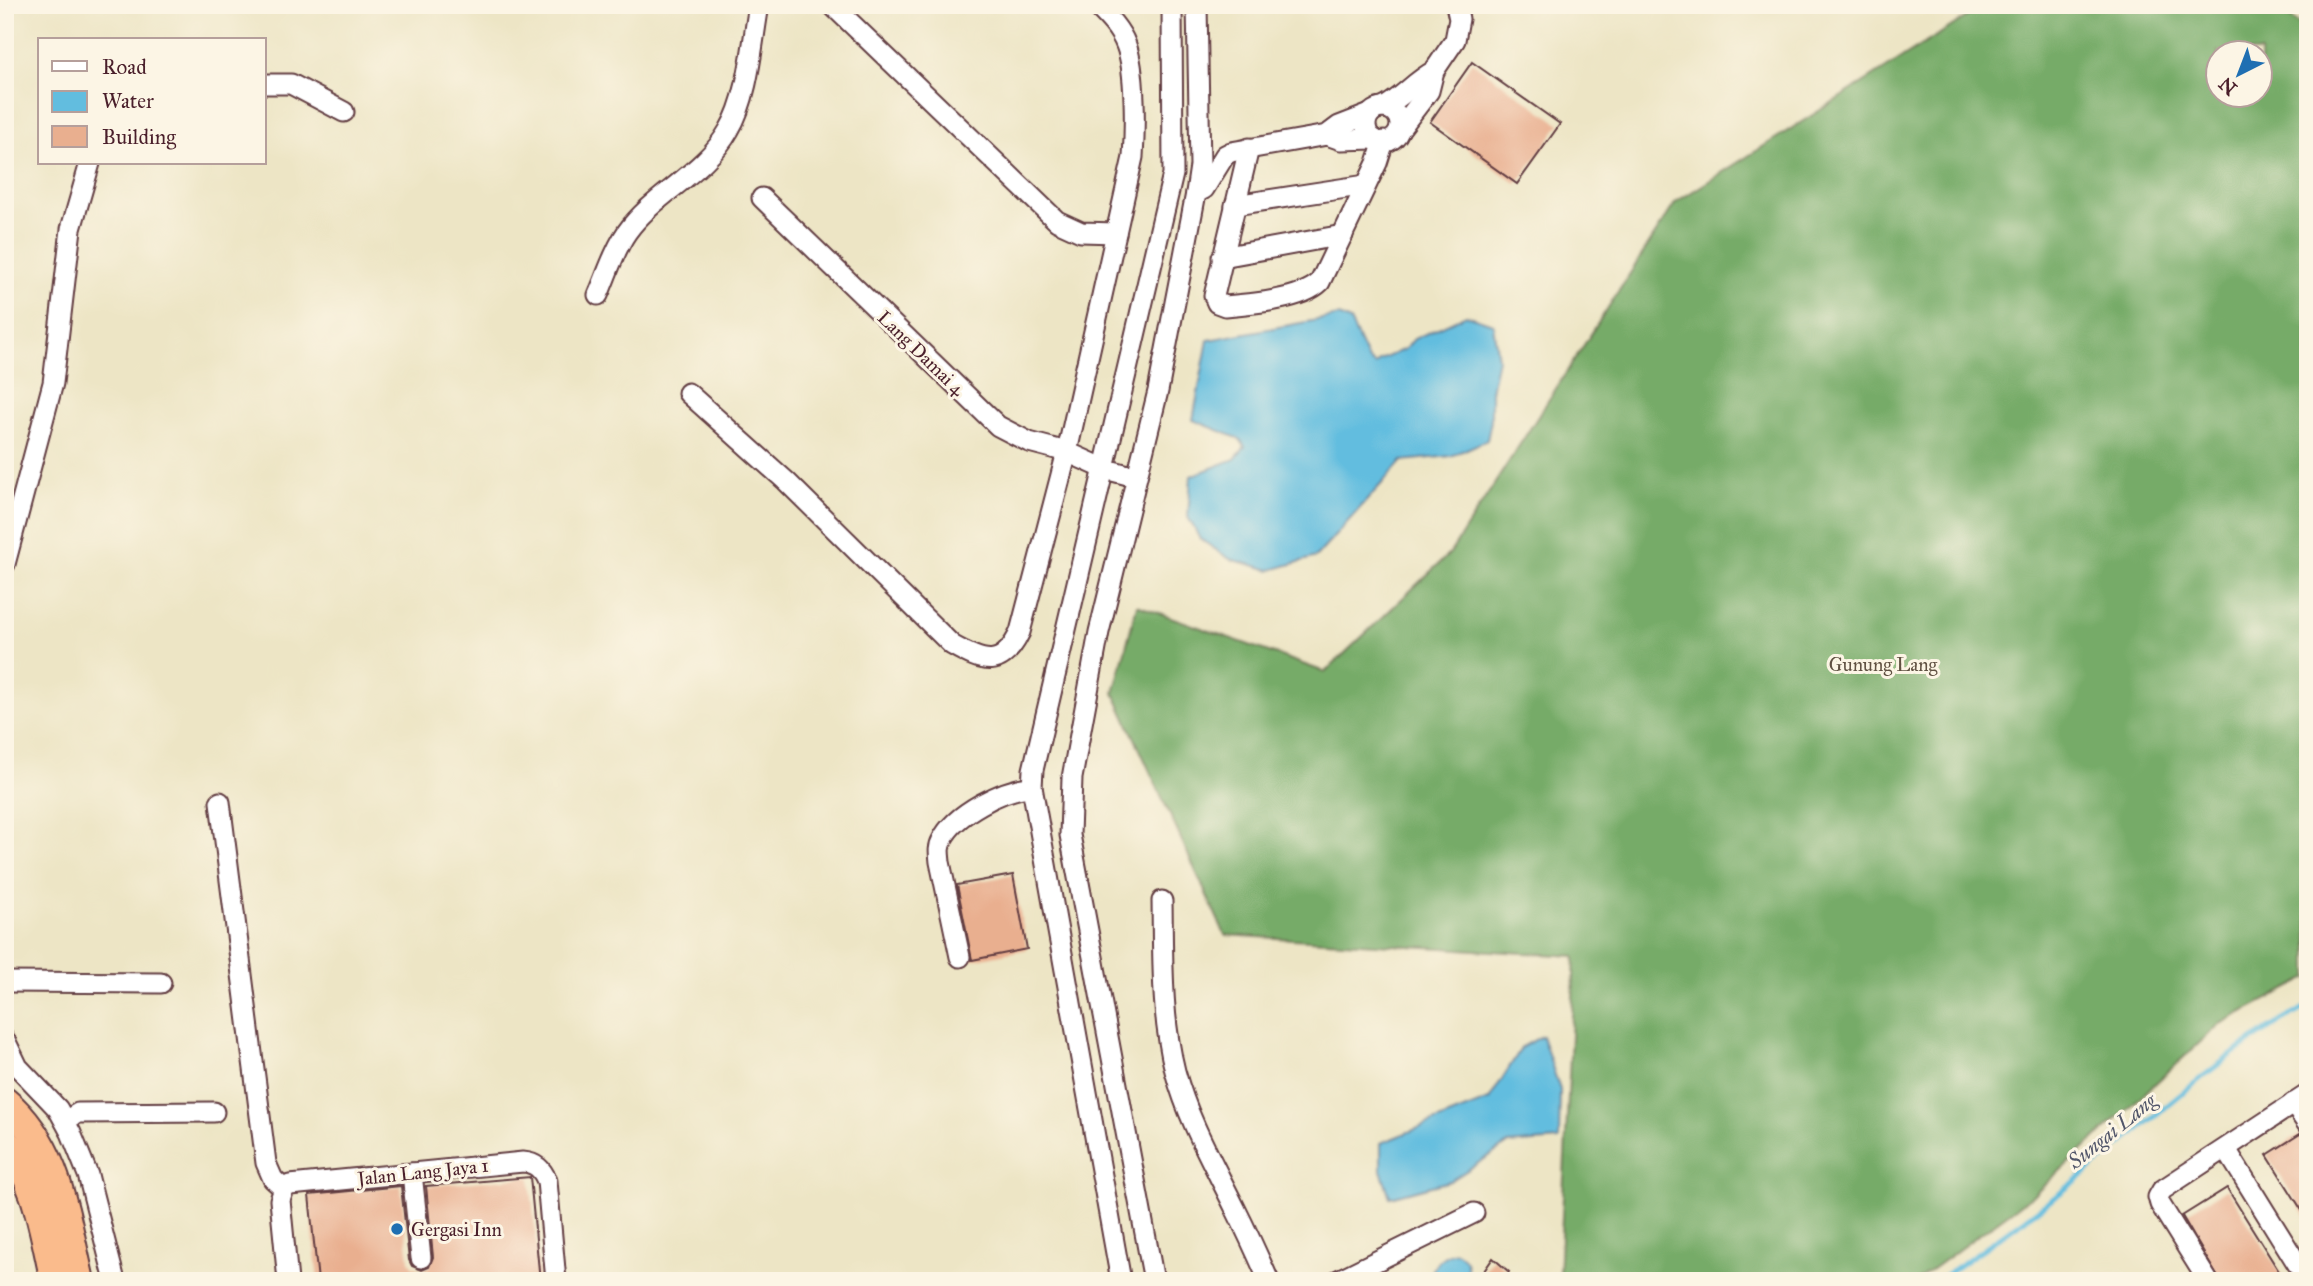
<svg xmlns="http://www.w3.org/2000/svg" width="2313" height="1286" font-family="'IM FELL Great Primer',serif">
<rect width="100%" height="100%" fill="#fcf5e5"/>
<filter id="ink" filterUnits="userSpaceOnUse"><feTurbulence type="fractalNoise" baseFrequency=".0143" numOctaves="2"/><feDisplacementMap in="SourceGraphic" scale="14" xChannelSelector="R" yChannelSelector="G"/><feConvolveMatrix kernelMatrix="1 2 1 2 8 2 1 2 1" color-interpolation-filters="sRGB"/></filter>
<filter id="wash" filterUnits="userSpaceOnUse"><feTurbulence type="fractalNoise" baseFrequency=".00686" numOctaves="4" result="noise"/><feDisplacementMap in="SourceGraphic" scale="28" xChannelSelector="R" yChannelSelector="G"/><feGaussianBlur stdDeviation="1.57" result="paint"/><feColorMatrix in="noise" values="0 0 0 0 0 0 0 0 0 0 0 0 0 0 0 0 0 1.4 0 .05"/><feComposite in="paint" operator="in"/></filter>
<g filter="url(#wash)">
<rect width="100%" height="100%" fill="#ede5c5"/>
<path fill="#76ab68" stroke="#60654a" stroke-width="2" fill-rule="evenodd" d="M1985 5H2268L2279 10 2308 30V978L2220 1024 2037 1192 1916 1281H1553L1559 1276 1575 956 1225 935 1114 693 1137 605 1325 672 1450 553 1676 202ZM2218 52H2260V94H2218Z"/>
<g fill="#62bddf" stroke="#566e85" stroke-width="2">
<path d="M1466 315 1493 324 1498 359 1491 391V421L1487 440 1451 456 1402 461 1316 557 1271 570 1230 559 1200 539 1188 517 1191 476 1235 459 1245 447 1240 439 1193 420 1208 340 1339 316 1350 321 1368 360 1375 365 1380 360 1405 349 1414 339Z"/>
<path d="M1542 1036 1560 1090 1559 1140 1508 1144 1450 1181 1390 1197 1381 1170V1143L1489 1100 1522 1047Z"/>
<path d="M1456 1252C1469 1260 1470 1268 1463 1281H1429C1433 1266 1440 1255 1456 1252Z"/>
</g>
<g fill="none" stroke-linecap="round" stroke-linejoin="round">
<path stroke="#62bddf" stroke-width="5" d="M1937 1281C1975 1254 2014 1228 2051 1200 2137 1136 2213 1057 2308 1006"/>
</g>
<g id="blocks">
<g fill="#e9af8f">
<path d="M1472 62 1560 124 1517 184 1430 122Z"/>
<path d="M1013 875 1027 949 972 960 957 885Z"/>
<path d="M2300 1134 2308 1137V1220L2267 1155Z"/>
<path d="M530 1177 540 1281H318L309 1195 401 1186 409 1260 412 1266 422 1270 429 1267 433 1257 426 1186Z"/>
<path d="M2227 1188 2285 1281H2220L2182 1216Z"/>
<path d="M1493 1258 1509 1272 1502 1281H1477Z"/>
</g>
</g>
</g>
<g filter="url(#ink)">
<use href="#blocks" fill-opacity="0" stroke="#623d42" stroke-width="2"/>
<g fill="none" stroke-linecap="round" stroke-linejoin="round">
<g stroke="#623d42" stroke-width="23">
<g id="minor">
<path d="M832 5 1057 221 1081 232 1116 233"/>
<path d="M264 84H291L344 112"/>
<path d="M1383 108C1402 98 1415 81 1434 71"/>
<circle cx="1383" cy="125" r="17"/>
<path d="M1400 129 1429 91 1434 71 1455 40 1459 19 1456 5"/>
<path d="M1327 135 1339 126 1370 114"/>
<path d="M1249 148 1214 296 1217 303 1225 306C1250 304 1302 300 1320 282L1377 163 1384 141"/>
<path d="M1196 193 1204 189 1225 155 1231 152 1327 135 1341 140 1374 139"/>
<path d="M762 198 998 426 1029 442 1067 452 1105 469 1136 477"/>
<path d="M1235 205 1366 185"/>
<path d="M1222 257 1343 235"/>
<path d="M598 295C607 275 614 250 627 232 654 194 705 173 729 130 749 96 752 44 759 5"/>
<path d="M688 393 786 481 952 645C984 663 1002 670 1020 632L1067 452 1133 157C1135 130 1136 70 1126 45 1120 29 1108 17 1096 5"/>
<path d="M5 564 53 383 71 229 90 163"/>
<path d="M220 802 266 1163 273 1179 284 1189"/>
<path d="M1162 901C1163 957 1161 1016 1175 1071 1188 1120 1213 1163 1235 1208 1247 1232 1258 1256 1269 1281"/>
<path d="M960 957 940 862C939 853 938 847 942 840 954 814 1004 788 1032 787"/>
<path d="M5 982 161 983"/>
<path d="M5 1040 18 1067 58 1109 71 1133 88 1175 115 1281"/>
<path d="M2293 1103 2308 1125"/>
<path d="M65 1121 78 1113 214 1112"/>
<path d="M2226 1149 2308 1281"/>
<path d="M412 1173 421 1258"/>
<path d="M288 1281 280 1200 284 1189 290 1185 523 1162C536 1163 542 1169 547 1181L556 1281"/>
<path d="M1121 1281 1032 787 1033 770 1173 174 1172 5"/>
<path d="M1154 1281 1070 835 1072 778 1099 632 1158 391 1196 193 1200 166 1197 5"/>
<path d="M1336 1281 1474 1213"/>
<path d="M2208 1281 2160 1204 2158 1197 2162 1190 2308 1094"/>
</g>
</g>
<g stroke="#623d42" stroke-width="32">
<g id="highway">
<path d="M5 1102C58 1146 65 1218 80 1281"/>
<path d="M5 1142C38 1179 44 1234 55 1281"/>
</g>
</g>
<use href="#minor" stroke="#fff" stroke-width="19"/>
<use href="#highway" stroke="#fabb8c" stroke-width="28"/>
</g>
</g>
<circle fill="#1f6fb2" stroke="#fcf5e5" stroke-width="2.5" cx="397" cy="1229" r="7"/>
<g text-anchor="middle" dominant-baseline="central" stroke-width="6" stroke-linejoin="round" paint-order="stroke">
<g font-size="19" fill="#4a1f2b" stroke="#fcf5e5">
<text transform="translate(921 353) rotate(44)">Lang Damai 4</text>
<text transform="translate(423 1172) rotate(-6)">Jalan Lang Jaya 1</text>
</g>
<g font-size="19" fill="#605142" stroke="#fcf5e5">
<text x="1883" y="664">Gunung Lang</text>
</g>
<g font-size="19" fill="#4a1f2b" stroke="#fcf5e5" text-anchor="start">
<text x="411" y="1229">Gergasi Inn</text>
</g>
<g font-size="21" font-style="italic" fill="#52566a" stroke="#fcf5e5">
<text transform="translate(2112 1131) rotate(-39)">Sungai Lang</text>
</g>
</g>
<rect width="2313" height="1286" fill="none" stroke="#fcf5e5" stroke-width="28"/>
<rect x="38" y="38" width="228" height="126" fill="#fcf5e5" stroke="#b59f9b" stroke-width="2"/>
<rect x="52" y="61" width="35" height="10" fill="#ffffff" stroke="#b59f9b" stroke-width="2"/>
<text x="102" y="74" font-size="21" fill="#4a1f2b">Road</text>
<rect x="52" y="91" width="35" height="21" fill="#62bddf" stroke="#b59f9b" stroke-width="2"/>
<text x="102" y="108" font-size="21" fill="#4a1f2b">Water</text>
<rect x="52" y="126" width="35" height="21" fill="#e9af8f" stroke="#b59f9b" stroke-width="2"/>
<text x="102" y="144" font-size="21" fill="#4a1f2b">Building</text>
<g transform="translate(2239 74) rotate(222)"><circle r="33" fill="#fcf5e5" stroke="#b59f9b" stroke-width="2"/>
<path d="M0-5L12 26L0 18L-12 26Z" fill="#1f6fb2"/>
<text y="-10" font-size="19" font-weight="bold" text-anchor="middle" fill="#4a1f2b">N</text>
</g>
</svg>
